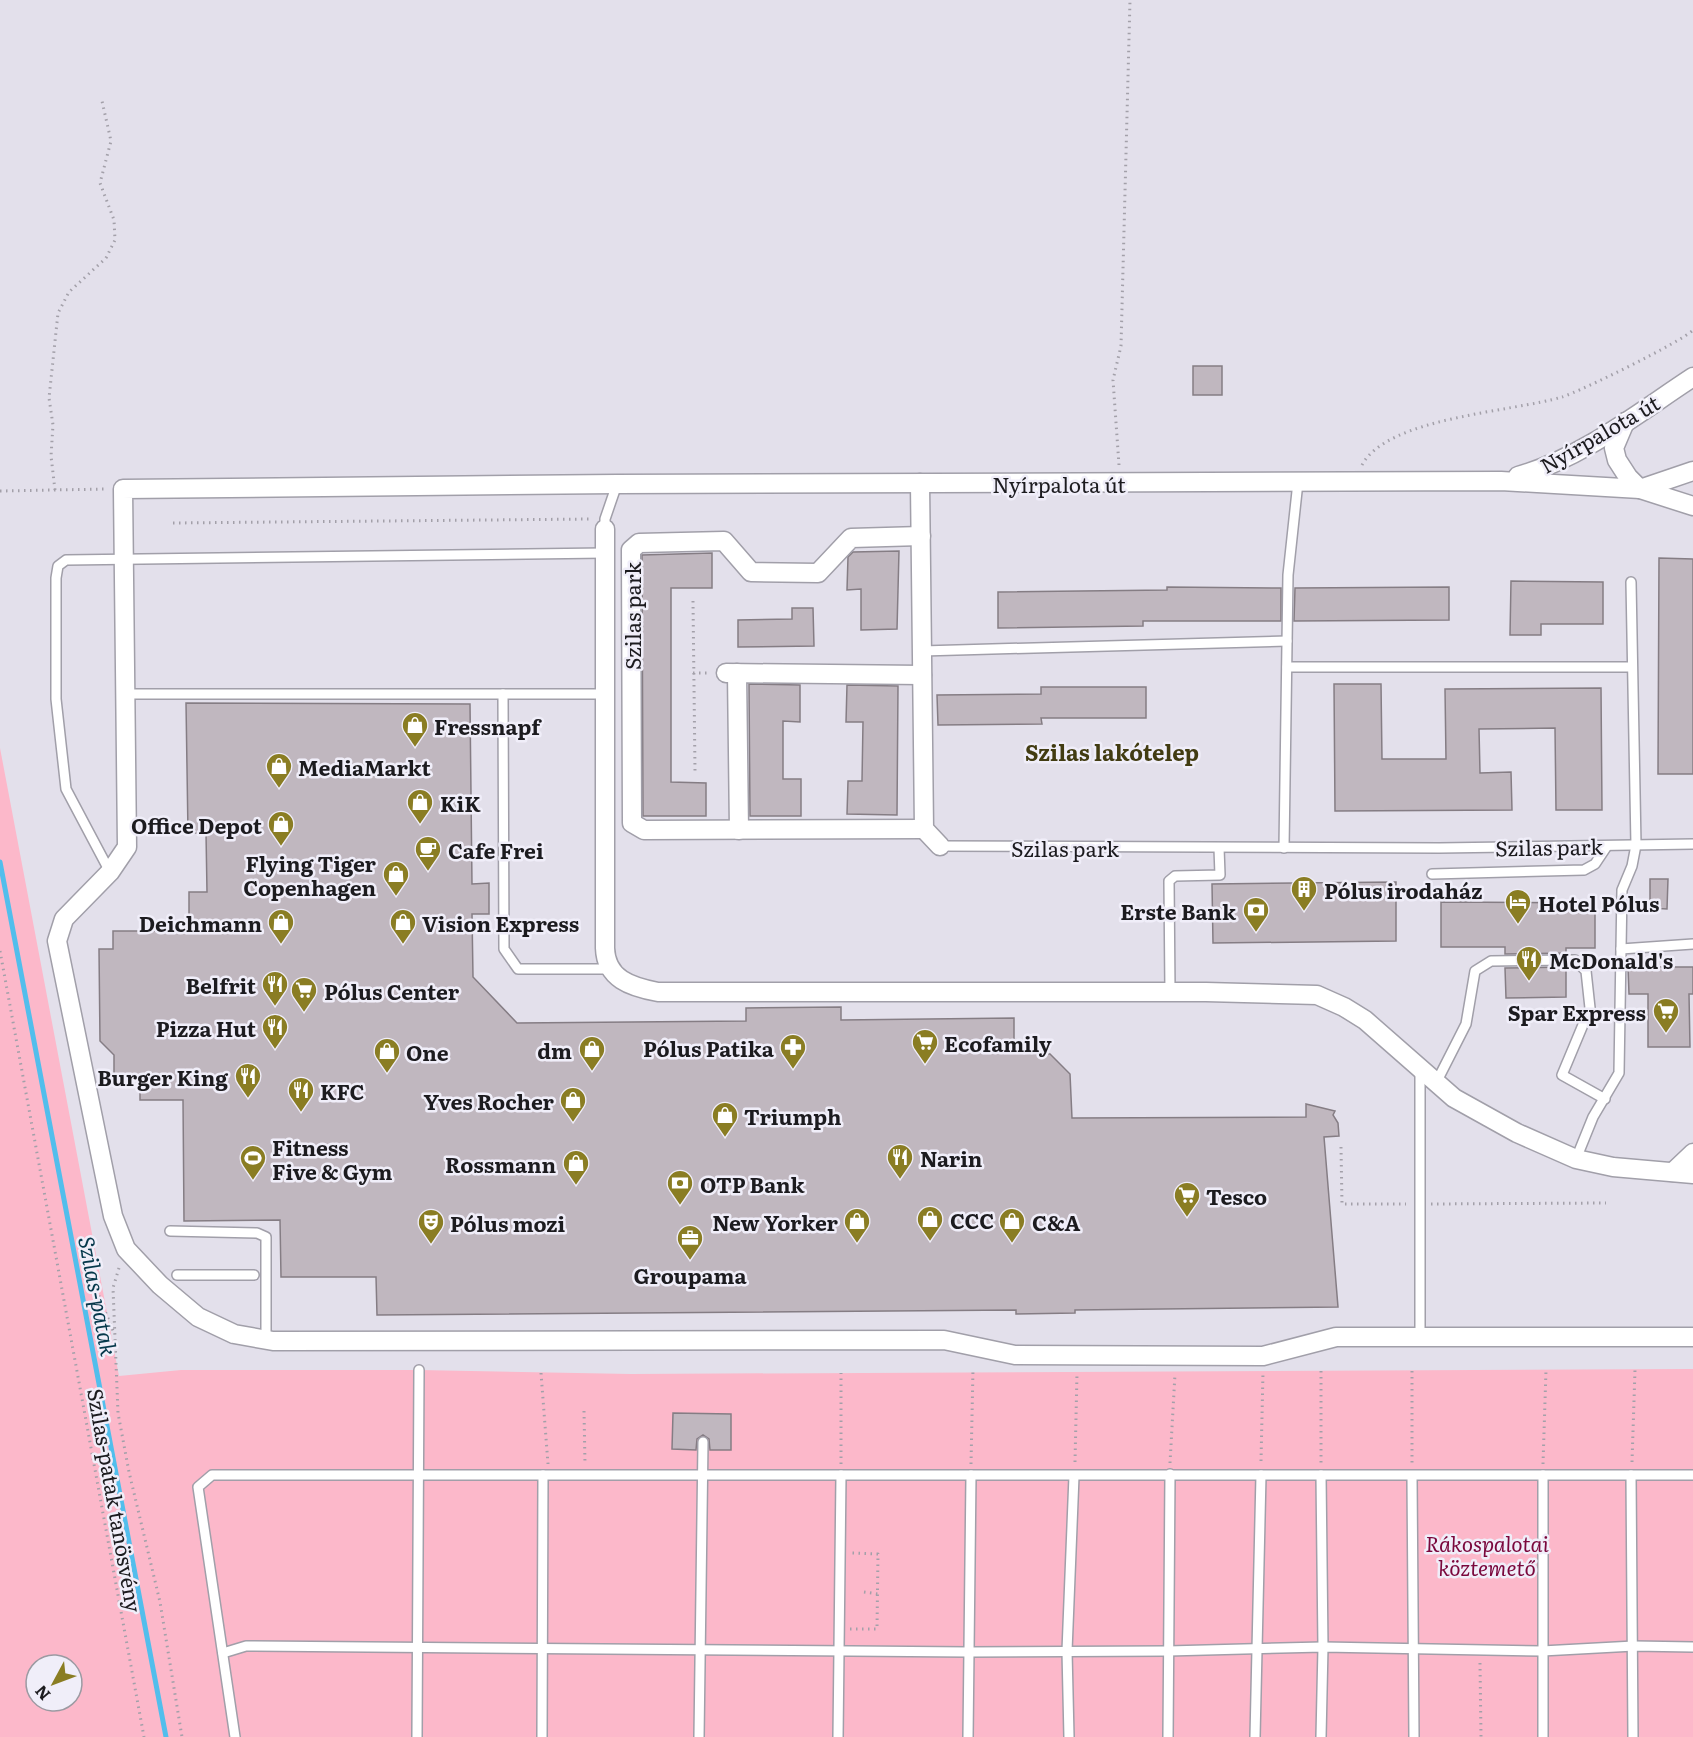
<svg xmlns="http://www.w3.org/2000/svg" width="1693" height="1737" font-family="Literata,serif">
<rect width="100%" height="100%" fill="#e3e0eb"/>
<path fill="#fcb8ca" fill-rule="evenodd" d="M0 748 119 1376 181 1370H419L631 1374 1693 1369V1737H0ZM36 1665H72V1701H36Z"/>
<g fill="none" stroke-linecap="round" stroke-linejoin="round">
<path stroke="#52beec" stroke-width="5" d="M0 862 166 1737"/>
</g>
<g fill="#c0b7bf" stroke="#857d84" stroke-width="1.5">
<rect x="1193" y="366" width="29" height="29"/>
<path d="M899 551 897 629 861 630V589L847 590 848 557 853 552Z"/>
<path d="M712 553V588H671V782L706 783V816H643L642 555Z"/>
<path d="M1659 558 1693 559V774H1658Z"/>
<path d="M1511 581 1603 582V624H1541V635H1510Z"/>
<path d="M1167 587 1281 588V621H1143V626L998 628V592L1167 590Z"/>
<path d="M1449 587V620L1294 621 1295 588Z"/>
<path d="M792 608H813L814 646 738 647V620L792 619Z"/>
<path d="M749 684 800 685V722L783 721V779H801V816H750Z"/>
<path d="M1334 684H1381L1382 759H1446L1445 689 1601 688 1602 810H1556L1555 728 1479 729 1480 773 1511 772 1512 810 1335 811Z"/>
<path d="M847 685 898 686 897 815 847 814 848 781H862L863 722H846Z"/>
<path d="M1041 687H1146V718H1041L1042 724 938 725 937 695 1041 694Z"/>
<path d="M186 703 470 704 472 884 489 883V914H472L473 977 517 1023 746 1021V1008L841 1007V1020L1014 1018V1053L1050 1054 1070 1074 1072 1118 1306 1117V1104L1335 1111 1333 1115 1338 1123 1339 1136 1324 1137 1338 1307 1075 1310V1313L1016 1314V1310L377 1315 376 1277H281L280 1220 184 1221 183 1100H140V1080H114V1055L100 1041 99 949H113V931H189V892H207L206 833H188Z"/>
<path d="M1650 879H1668L1667 909 1650 908Z"/>
<path d="M1396 882V941L1213 943 1212 884Z"/>
<path d="M1441 902 1595 903V948H1566V953L1505 954V947H1441Z"/>
<path d="M1566 967V997L1506 998 1505 968Z"/>
<path d="M1628 967H1693V994H1689L1690 1047H1648V994H1629Z"/>
<path d="M673 1413 731 1414V1450H710L709 1439 703 1435 697 1439 696 1450 672 1449Z"/>
</g>
<g fill="none" stroke-linecap="round" stroke-linejoin="round">
<g stroke="#a19fa9" stroke-width="12">
<g id="lane">
<path d="M605 529V519L617 484"/>
<path d="M922 651 1287 641"/>
<path d="M1287 667H1631"/>
<path d="M124 694H606"/>
<path d="M503 694 504 949 518 969H609"/>
<path d="M940 846 1439 848 1693 844"/>
<path d="M1284 848 1288 575 1298 482"/>
<path d="M110 872 66 789 56 699V578L58 566 66 560 605 553"/>
<path d="M1432 874 1584 870 1595 864 1607 846"/>
<path d="M1621 949 1622 890 1632 866 1636 845 1631 582"/>
<path d="M1170 992 1169 881 1175 876 1220 875 1219 848"/>
<path d="M1420 1069V1337"/>
<path d="M1436 1083 1466 1024 1475 971 1491 961 1575 960 1586 971 1590 1008 1562 1075 1605 1099"/>
<path d="M1576 1159 1593 1117 1619 1073 1621 949 1693 944"/>
<path d="M170 1231 257 1233 266 1237V1340"/>
<path d="M177 1275H254"/>
<path d="M1321 1475 1323 1647 1321 1737"/>
<path d="M1543 1475V1737"/>
<path d="M1631 1475 1633 1737"/>
<path d="M1412 1476 1414 1737"/>
<path d="M223 1653 246 1646 969 1652 1168 1651 1323 1647 1542 1651 1634 1646 1693 1647"/>
<path d="M235 1737 198 1487 212 1475H1693"/>
<path d="M417 1737 419 1370"/>
<path d="M542 1737 543 1475"/>
<path d="M699 1737 703 1442"/>
<path d="M838 1737 841 1475"/>
<path d="M968 1737 971 1475"/>
<path d="M1069 1737 1067 1651 1074 1476"/>
<path d="M1168 1737 1170 1474"/>
<path d="M1255 1737 1261 1475"/>
</g>
</g>
<g stroke="#a19fa9" stroke-width="21">
<g id="street">
<path d="M1625 422 1614 448 1617 460 1628 477 1640 489 1693 506"/>
<path d="M1693 471 1640 489 1501 481 617 484 123 489 127 847 110 872 64 919 57 941 113 1216 126 1249 160 1285 198 1317 234 1334 273 1341 944 1340 1015 1355 1263 1356 1336 1337H1693"/>
<path d="M1518 476C1582 458 1638 413 1693 377"/>
<path d="M920 483 924 829 940 846"/>
<path d="M605 529V948C606 979 631 987 658 992H1206L1317 995 1344 1007 1365 1020 1454 1098 1517 1133 1576 1159 1613 1167 1693 1174"/>
<path d="M921 536 851 538 818 573 751 572 724 541 639 543 631 550 632 823 644 830 924 829"/>
<path d="M726 673 922 675"/>
<path d="M737 673 739 830"/>
<path d="M1673 1172 1693 1153"/>
</g>
</g>
<g stroke="#a3a0a9" stroke-width="3" stroke-dasharray="1.5 4.5" stroke-linecap="butt">
<path d="M1119 465 1113 380 1121 346 1130 0"/>
<path d="M1362 465C1388 417 1512 412 1562 397 1579 392 1683 341 1693 330"/>
<path d="M55 490 51 456 53 425 49 398 58 313 69 292 106 258 115 240 114 220 100 183 111 141 102 101"/>
<path d="M0 491 106 489"/>
<path d="M173 523 591 519"/>
<path d="M693 601 695 771"/>
<path d="M693 673H710"/>
<path d="M0 951 144 1737"/>
<path d="M1341 1147 1342 1204H1406"/>
<path d="M1431 1204 1606 1203"/>
<path d="M119 1268 113 1288 118 1413 129 1472 160 1602 182 1737"/>
<path d="M92 1279 114 1333"/>
<path d="M1321 1371V1464"/>
<path d="M1412 1371V1463"/>
<path d="M541 1373 548 1464"/>
<path d="M584 1411 585 1464"/>
<path d="M1261 1461 1263 1372"/>
<path d="M1075 1462 1077 1373"/>
<path d="M1632 1462 1635 1370"/>
<path d="M1170 1463 1175 1374"/>
<path d="M841 1464V1373"/>
<path d="M971 1464 973 1369"/>
<path d="M1543 1464 1546 1370"/>
<path d="M864 1592 878 1594"/>
<path d="M850 1629H877L878 1554 851 1553"/>
<path d="M1480 1663 1481 1737"/>
</g>
<use href="#lane" stroke="#fff" stroke-width="9"/>
<use href="#street" stroke="#fff" stroke-width="18"/>
</g>
<defs>
<g id="shop-pin" transform="scale(1.35)"><path d="M0 17L-7.5 6A9.5 9.5 0 1 1 7.5 6Z" fill="#8a7d23" stroke="#f0eef9"/><path d="M-5-2.5h2.3a2.7 3.5 0 0 1 5.4 0H5L5.5 6h-11ZM-1.5-2.5h3a1.5 2.3 0 0 0-3 0Z" fill="#fff"/></g>
<g id="cafe-pin" transform="scale(1.35)"><path d="M0 17L-7.5 6A9.5 9.5 0 1 1 7.5 6Z" fill="#8a7d23" stroke="#f0eef9"/><path d="M-5.5-4.5H6V0H3Q3 3.5 0 3.5H-2.5Q-5.5 3.5-5.5 0ZM3-3.2v2h1.7v-2ZM-6 4.5H4V6H-6Z" fill="#fff"/></g>
<g id="building-pin" transform="scale(1.35)"><path d="M0 17L-7.5 6A9.5 9.5 0 1 1 7.5 6Z" fill="#8a7d23" stroke="#f0eef9"/><path d="M-4-6H4V6H1V3H-1V6H-4ZM-2.5-4.3h1.7v1.8h-1.7ZM.8-4.3h1.7v1.8H.8ZM-2.5-1h1.7V.8h-1.7ZM.8-1h1.7V.8H.8Z" fill="#fff"/></g>
<g id="hotel-pin" transform="scale(1.35)"><path d="M0 17L-7.5 6A9.5 9.5 0 1 1 7.5 6Z" fill="#8a7d23" stroke="#f0eef9"/><path d="M-6-4.5h1.5V1H6V5H4.5V3h-9V5H-6ZM-4 0a1.8 1.8 0 1 1 3.6 0ZM.5 0V-2.5h3Q6-2.5 6 0Z" fill="#fff"/></g>
<g id="bank-pin" transform="scale(1.35)"><path d="M0 17L-7.5 6A9.5 9.5 0 1 1 7.5 6Z" fill="#8a7d23" stroke="#f0eef9"/><path d="M-6-4H6V4H-6ZM0-2.3a2.3 2.3 0 1 0 0 4.6a2.3 2.3 0 1 0 0-4.6Z" fill="#fff"/></g>
<g id="restaurant-pin" transform="scale(1.35)"><path d="M0 17L-7.5 6A9.5 9.5 0 1 1 7.5 6Z" fill="#8a7d23" stroke="#f0eef9"/><path d="M-5-6h1v4h1v-4h1v4h1v-4h1v5L-1.5 .5V6h-2V.5L-5-1ZM5-6V6H3V1.5H1.5Q1.5-4 5-6Z" fill="#fff"/></g>
<g id="supermarket-pin" transform="scale(1.35)"><path d="M0 17L-7.5 6A9.5 9.5 0 1 1 7.5 6Z" fill="#8a7d23" stroke="#f0eef9"/><path d="M-6-5.5h2.5l.6 2H6L4.5 2H-2.5L-4.4-4H-6ZM-1.5 3.2a1.3 1.3 0 1 0 .1 0ZM3 3.2a1.3 1.3 0 1 0 .1 0Z" fill="#fff"/></g>
<g id="pharmacy-pin" transform="scale(1.35)"><path d="M0 17L-7.5 6A9.5 9.5 0 1 1 7.5 6Z" fill="#8a7d23" stroke="#f0eef9"/><path d="M-2-6h4v4h4v4h-4v4h-4v-4h-4v-4h4Z" fill="#fff"/></g>
<g id="stadium-pin" transform="scale(1.35)"><path d="M0 17L-7.5 6A9.5 9.5 0 1 1 7.5 6Z" fill="#8a7d23" stroke="#f0eef9"/><path d="M0-5a6.5 5 0 1 0 0 10a6.5 5 0 1 0 0-10ZM-3.5-1.8h7v3.6h-7Z" fill="#fff"/></g>
<g id="theatre-pin" transform="scale(1.35)"><path d="M0 17L-7.5 6A9.5 9.5 0 1 1 7.5 6Z" fill="#8a7d23" stroke="#f0eef9"/><path d="M-5-5.5Q0-4 5-5.5V0Q5 5 0 6Q-5 5-5 0ZM-3.3-2.5H-1v1.5H-3.3ZM1-2.5H3.3v1.5H1ZM-2.8 1Q0 5.5 2.8 1Z" fill="#fff"/></g>
<g id="office-pin" transform="scale(1.35)"><path d="M0 17L-7.5 6A9.5 9.5 0 1 1 7.5 6Z" fill="#8a7d23" stroke="#f0eef9"/><path d="M-6-3h4V-5.5h4V-3h4V5H-6ZM-1-4.5V-3h2v-1.5ZM-6 0V1H6V0Z" fill="#fff"/></g>
</defs>
<g fill-rule="evenodd">
<use href="#shop-pin" x="415" y="725"/>
<use href="#shop-pin" x="279" y="766"/>
<use href="#shop-pin" x="420" y="802"/>
<use href="#shop-pin" x="281" y="824"/>
<use href="#cafe-pin" x="428" y="849"/>
<use href="#shop-pin" x="396" y="874"/>
<use href="#building-pin" x="1304" y="889"/>
<use href="#hotel-pin" x="1518" y="902"/>
<use href="#bank-pin" x="1256" y="910"/>
<use href="#shop-pin" x="281" y="922"/>
<use href="#shop-pin" x="403" y="922"/>
<use href="#restaurant-pin" x="1529" y="959"/>
<use href="#restaurant-pin" x="275" y="984"/>
<use href="#supermarket-pin" x="304" y="990"/>
<use href="#supermarket-pin" x="1666" y="1011"/>
<use href="#restaurant-pin" x="275" y="1027"/>
<use href="#supermarket-pin" x="925" y="1042"/>
<use href="#pharmacy-pin" x="793" y="1047"/>
<use href="#shop-pin" x="592" y="1049"/>
<use href="#shop-pin" x="387" y="1051"/>
<use href="#restaurant-pin" x="248" y="1076"/>
<use href="#restaurant-pin" x="301" y="1090"/>
<use href="#shop-pin" x="573" y="1100"/>
<use href="#shop-pin" x="725" y="1115"/>
<use href="#restaurant-pin" x="900" y="1157"/>
<use href="#stadium-pin" x="253" y="1158"/>
<use href="#shop-pin" x="576" y="1163"/>
<use href="#bank-pin" x="680" y="1183"/>
<use href="#supermarket-pin" x="1187" y="1195"/>
<use href="#shop-pin" x="930" y="1219"/>
<use href="#shop-pin" x="857" y="1221"/>
<use href="#shop-pin" x="1012" y="1221"/>
<use href="#theatre-pin" x="431" y="1222"/>
<use href="#office-pin" x="690" y="1238"/>
</g>
<g text-anchor="middle" dominant-baseline="central" stroke-width="5" stroke-linejoin="round" paint-order="stroke">
<g font-size="21" fill="#1c1b1f" stroke="#f0eef9">
<text transform="translate(1599 433) rotate(-30)">Nyírpalota út</text>
<text x="1059" y="483">Nyírpalota út</text>
<text transform="translate(631 616) rotate(-90)">Szilas park</text>
<text transform="translate(1549 846) rotate(-1)">Szilas park</text>
<text x="1065" y="847">Szilas park</text>
<text transform="translate(116 1500) rotate(80)">Szilas-patak tanösvény</text>
</g>
<g font-size="21" font-weight="bold" fill="#1c1b1f" stroke="#f0eef9" text-anchor="start">
<text x="434" y="725">Fressnapf</text>
<text x="298" y="766">MediaMarkt</text>
<text x="440" y="802">KiK</text>
<text x="262" y="824" text-anchor="end">Office Depot</text>
<text x="448" y="849">Cafe Frei</text>
<text x="376" y="862" text-anchor="end">Flying Tiger<tspan x="376" dy="24">Copenhagen</tspan></text>
<text x="1324" y="889">Pólus irodaház</text>
<text x="1538" y="902">Hotel Pólus</text>
<text x="1236" y="910" text-anchor="end">Erste Bank</text>
<text x="262" y="922" text-anchor="end">Deichmann</text>
<text x="422" y="922">Vision Express</text>
<text x="1549" y="959">McDonald's</text>
<text x="256" y="984" text-anchor="end">Belfrit</text>
<text x="324" y="990">Pólus Center</text>
<text x="1646" y="1011" text-anchor="end">Spar Express</text>
<text x="256" y="1027" text-anchor="end">Pizza Hut</text>
<text x="944" y="1042">Ecofamily</text>
<text x="774" y="1047" text-anchor="end">Pólus Patika</text>
<text x="572" y="1049" text-anchor="end">dm</text>
<text x="406" y="1051">One</text>
<text x="228" y="1076" text-anchor="end">Burger King</text>
<text x="320" y="1090">KFC</text>
<text x="554" y="1100" text-anchor="end">Yves Rocher</text>
<text x="744" y="1115">Triumph</text>
<text x="272" y="1146">Fitness<tspan x="272" dy="24">Five &amp; Gym</tspan></text>
<text x="920" y="1157">Narin</text>
<text x="556" y="1163" text-anchor="end">Rossmann</text>
<text x="700" y="1183">OTP Bank</text>
<text x="1206" y="1195">Tesco</text>
<text x="950" y="1219">CCC</text>
<text x="838" y="1221" text-anchor="end">New Yorker</text>
<text x="1032" y="1221">C&amp;A</text>
<text x="450" y="1222">Pólus mozi</text>
<text x="690" y="1274" text-anchor="middle">Groupama</text>
</g>
<g font-size="21" font-style="italic" fill="#7a073c" stroke="#f0eef9">
<text x="1487" y="1542">Rákospalotai<tspan x="1487" dy="24">köztemető</tspan></text>
</g>
<g font-size="22" font-weight="bold" fill="#423c12" stroke="#f0eef9">
<text x="1112" y="751">Szilas lakótelep</text>
</g>
<g font-size="22" font-style="italic" fill="#06384b" stroke="#f0eef9">
<text transform="translate(99 1296) rotate(79)">Szilas-patak</text>
</g>
</g>
<g transform="translate(54 1683) rotate(229)"><circle r="28" fill="#f0eef9" stroke="#9b9aa2" stroke-width="1.5"/>
<path d="M0-4.5L10 22L0 15L-10 22Z" fill="#8a7d23"/>
<text y="-9" font-size="16" font-weight="bold" text-anchor="middle" fill="#1c1b1f">N</text>
</g>
</svg>
